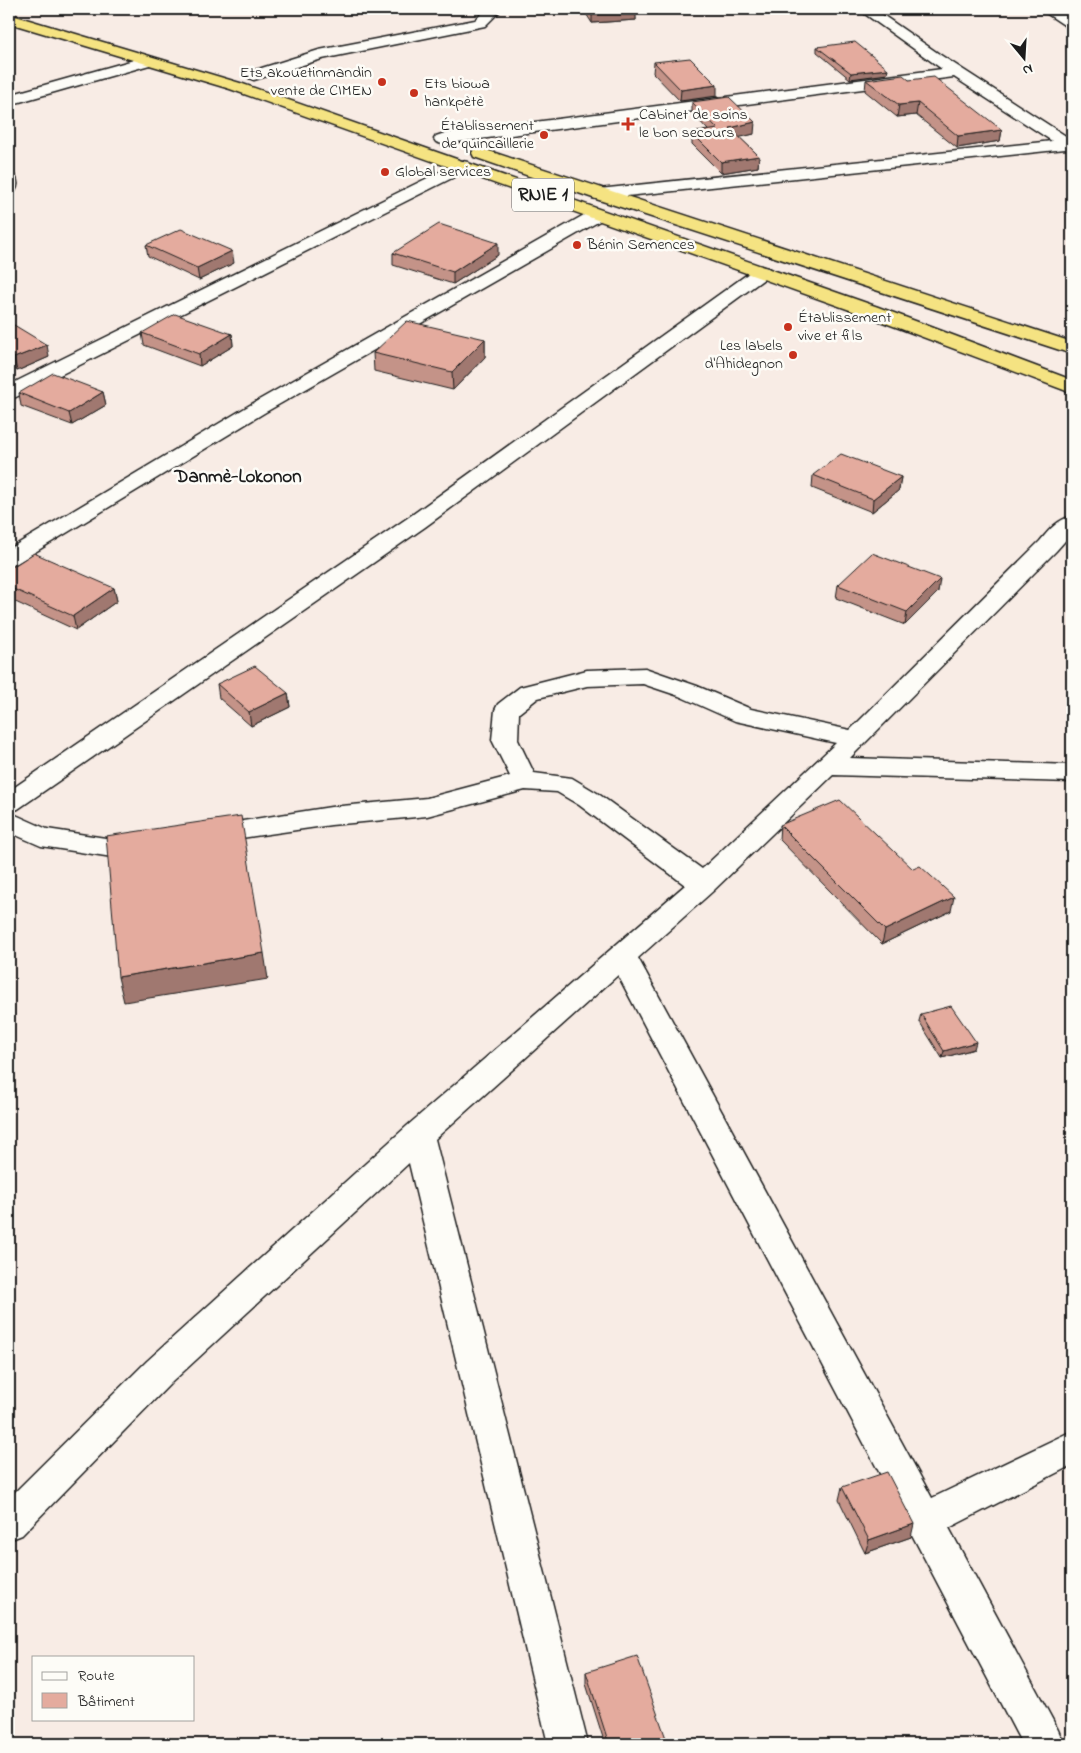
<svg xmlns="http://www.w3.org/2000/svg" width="1081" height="1753" font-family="'Indie Flower',sans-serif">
<rect width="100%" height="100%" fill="#f8ece5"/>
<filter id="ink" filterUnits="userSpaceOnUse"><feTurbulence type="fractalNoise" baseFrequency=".02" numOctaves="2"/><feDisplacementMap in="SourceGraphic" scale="10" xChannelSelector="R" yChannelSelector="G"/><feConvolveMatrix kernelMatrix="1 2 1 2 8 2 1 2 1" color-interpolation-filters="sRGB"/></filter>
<g filter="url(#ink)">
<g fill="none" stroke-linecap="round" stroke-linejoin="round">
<g stroke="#1c1c1c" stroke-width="3">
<g id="minor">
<path d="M487 9H502L485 26 322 59 254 80 249 78 246 75 249 72 319 50 475 20Z"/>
<path d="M858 9H874L942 56 1072 140V151L1065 149 599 199 593 198 590 194 593 190 599 189 1052 141 954 77 442 144 436 142 434 139 436 136 442 134 942 69Z"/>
<path d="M1040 9H1057L1072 18V28L1067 27Z"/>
<path d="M148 56 153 58 156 61 153 64 9 105V95Z"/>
<path d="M462 161 468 162 470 166 468 170 16 397 9 399V385Z"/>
<path d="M9 175 15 176C18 181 18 186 15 191L9 192Z"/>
<path d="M597 210 603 211 606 215 603 219 264 413 17 563 9 565V549L250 405 591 211Z"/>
<path d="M762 267 768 268 771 272 768 276 425 527 18 809 9 812V791L409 517 756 268Z"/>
<path d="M1072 516V533L1056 551 850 758 1072 765V782L833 775 713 891 638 958 932 1498 1072 1431V1465L949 1528 1058 1730 1064 1744H1022L618 975 435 1139 588 1744H548L409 1163 171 1383 22 1535 9 1540V1498L147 1361 407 1126 685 885 579 805 557 792 525 790 427 816 331 825 207 843 198 840 194 834 198 828 331 807 427 798 510 776 492 740 495 710 498 704 520 687 587 670 645 668 697 686 751 709 850 730 1040 541C1049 530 1057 520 1072 516ZM643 684 679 696 735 721 836 743 702 869 597 793 572 778 534 773 518 740 519 713 538 698 587 686Z"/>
<path d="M9 812 47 829 112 839 142 835 152 837 156 844 152 851 112 857 41 846 9 832Z"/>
</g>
</g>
<g stroke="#1c1c1c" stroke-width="3">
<g id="highway">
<path d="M9 14 240 83 878 307 1072 380V393L864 315 230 89 9 23Z"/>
<path d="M480 148 1072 342V354L593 198 474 157 472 153 474 149Z"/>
</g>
</g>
<use href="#minor" fill="#fdfcf7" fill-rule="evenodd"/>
<use href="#highway" fill="#f5e382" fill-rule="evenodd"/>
</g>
<g fill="#c49388" stroke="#1c1c1c">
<path d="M583 9H635L636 20 592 23Z"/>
<path d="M817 47 887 74 850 79 817 52Z"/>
<path d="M654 62 717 96 680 101 653 73Z"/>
<path d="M866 80H909L1002 130 1000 141 957 148 916 115 897 117 865 91Z"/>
<path d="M692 102 754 134 739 137 759 156 758 167 721 173 692 144V133L708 130 692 113Z"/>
<path d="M146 245 234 263 199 280 148 256Z"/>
<path d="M393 253 498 255 453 284 393 265Z"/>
<path d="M9 322 49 357 17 371 9 365Z"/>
<path d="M142 333 232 334 233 346 200 366 144 345Z"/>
<path d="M485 339V357L453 390 374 371 373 353Z"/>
<path d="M103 392 106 405 72 425 21 406 19 393Z"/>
<path d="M813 475 901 477 899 490 872 512 812 488Z"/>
<path d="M9 569 114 588 117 601 76 630 9 599Z"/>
<path d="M838 585 938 592 905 625 836 598Z"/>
<path d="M217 684 288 693 290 707 251 726 219 698Z"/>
<path d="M780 825 951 911 882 944 779 839Z"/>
<path d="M921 1014 974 1049 942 1058 919 1021Z"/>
<path d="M842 1487 911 1537 865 1553 839 1500Z"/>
<path d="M586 1672 668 1744H605L586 1684Z"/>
</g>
<g fill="#a0786f" stroke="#1c1c1c">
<path d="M636 10V20L592 23V13Z"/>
<path d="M888 69 887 74 850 79 851 73Z"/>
<path d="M717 85V96L680 101 681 90Z"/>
<path d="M918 103 916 115 897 117 899 105Z"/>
<path d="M755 122 754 134 729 140 730 128Z"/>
<path d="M1002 130 1000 141 957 148 958 136Z"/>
<path d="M759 156 758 167 721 173V162Z"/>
<path d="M498 243V255L453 284V272Z"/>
<path d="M232 251 234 263 199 280 197 268Z"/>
<path d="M232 334 233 346 200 366 199 354Z"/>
<path d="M485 339V357L453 390 452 372Z"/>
<path d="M47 345 49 357 17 371 14 358Z"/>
<path d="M103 392 106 405 72 425 69 413Z"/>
<path d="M901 477 899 490 872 512 873 499Z"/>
<path d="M940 579 938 592 905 625 907 612Z"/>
<path d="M114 588 117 601 76 630 73 616Z"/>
<path d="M288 693 290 707 251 726 249 712Z"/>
<path d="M954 897 951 911 882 944 885 930Z"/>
<path d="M264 953 268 979 124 1002 118 977Z"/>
<path d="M976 1042 974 1049 942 1058 944 1051Z"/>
<path d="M914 1524 911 1537 865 1553 869 1540Z"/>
</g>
<g fill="#e4ab9e" stroke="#1c1c1c">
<path d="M589 9H635L636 10 592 13Z"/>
<path d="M855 42 888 69 851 73 817 47Z"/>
<path d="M690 58 717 85 681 90 654 62Z"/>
<path d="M903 75 909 80 934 77 1002 130 958 136 918 103 899 105 866 80Z"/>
<path d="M729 97 755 122 730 128 759 156 721 162 692 133 718 129 692 102Z"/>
<path d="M439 224 498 243 453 272 393 253Z"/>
<path d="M181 229 232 251 197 268 146 245Z"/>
<path d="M175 314 232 334 199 354 142 333Z"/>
<path d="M407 321 485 339 452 372 373 353Z"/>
<path d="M9 322 47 345 14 358 9 354Z"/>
<path d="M53 373 103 392 69 413 19 393Z"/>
<path d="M841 454 901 477 873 499 813 475Z"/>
<path d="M34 553 114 588 73 616 9 587V569Z"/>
<path d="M872 553 940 579 907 612 838 585Z"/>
<path d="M255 666 288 693 249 712 217 684Z"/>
<path d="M840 800 913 869 920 866 954 897 885 930 780 825Z"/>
<path d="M241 816 264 953 118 977 106 836Z"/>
<path d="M951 1006 976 1042 944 1051 921 1014Z"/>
<path d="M887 1472 914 1524 869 1540 842 1487Z"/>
<path d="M637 1656 668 1744H609L586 1672Z"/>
</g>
</g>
<g fill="#c8321e" stroke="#fdfcf7" stroke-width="2">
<circle cx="382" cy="82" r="5"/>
<circle cx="414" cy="93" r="5"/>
<path d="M625.5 116.5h5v5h5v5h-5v5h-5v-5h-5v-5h5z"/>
<circle cx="544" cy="135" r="5"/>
<circle cx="385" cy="172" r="5"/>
<circle cx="577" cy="245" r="5"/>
<circle cx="788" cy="327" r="5"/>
<circle cx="793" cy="355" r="5"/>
</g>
<g text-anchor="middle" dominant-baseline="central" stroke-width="5" stroke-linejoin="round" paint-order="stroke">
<g font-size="16" fill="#1c1c1c" stroke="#fdfcf7" text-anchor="start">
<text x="372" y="73" text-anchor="end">Ets akouetinmandin<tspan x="372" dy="18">vente de CIMEN</tspan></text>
<text x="424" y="84">Ets biowa<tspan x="424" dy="18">hankpètè</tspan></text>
<text x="639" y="115">Cabinet de soins<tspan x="639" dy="18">le bon secours</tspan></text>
<text x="534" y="126" text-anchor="end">Établissement<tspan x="534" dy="18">de quincaillerie</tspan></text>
<text x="395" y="172">Global services</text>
<text x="587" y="245">Bénin Semences</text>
<text x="798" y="318">Établissement<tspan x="798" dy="18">vive et fils</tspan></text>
<text x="783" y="346" text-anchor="end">Les labels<tspan x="783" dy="18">d'Ahidegnon</tspan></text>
</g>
<rect fill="#fdfcf7" stroke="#605f5e" stroke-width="1" x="512" y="178.5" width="62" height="33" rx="4"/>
<g font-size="19" font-weight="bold" fill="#1c1c1c">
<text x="543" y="195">RNIE 1</text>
</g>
<g font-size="19" font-weight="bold" fill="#1c1c1c" stroke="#fdfcf7">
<text x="238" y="477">Danmè-Lokonon</text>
</g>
</g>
<rect width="1081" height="1753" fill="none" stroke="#fdfcf7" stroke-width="30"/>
<rect x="15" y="15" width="1051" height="1723" fill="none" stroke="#1c1c1c" stroke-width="2" filter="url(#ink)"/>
<rect x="32" y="1656" width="162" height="65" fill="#fdfcf7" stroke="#a3a29f"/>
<rect x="42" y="1672" width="25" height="8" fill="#fdfcf7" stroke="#a3a29f"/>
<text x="78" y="1680" font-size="15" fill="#1c1c1c">Route</text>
<rect x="42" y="1693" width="25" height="15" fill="#e4ab9e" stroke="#a3a29f"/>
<text x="78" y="1706" font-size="15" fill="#1c1c1c">Bâtiment</text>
<g transform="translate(1024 58) rotate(162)" stroke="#fdfcf7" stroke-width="4" paint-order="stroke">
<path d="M0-4L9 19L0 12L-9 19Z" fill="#1c1c1c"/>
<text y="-8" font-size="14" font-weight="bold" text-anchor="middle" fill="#1c1c1c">N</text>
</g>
</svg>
